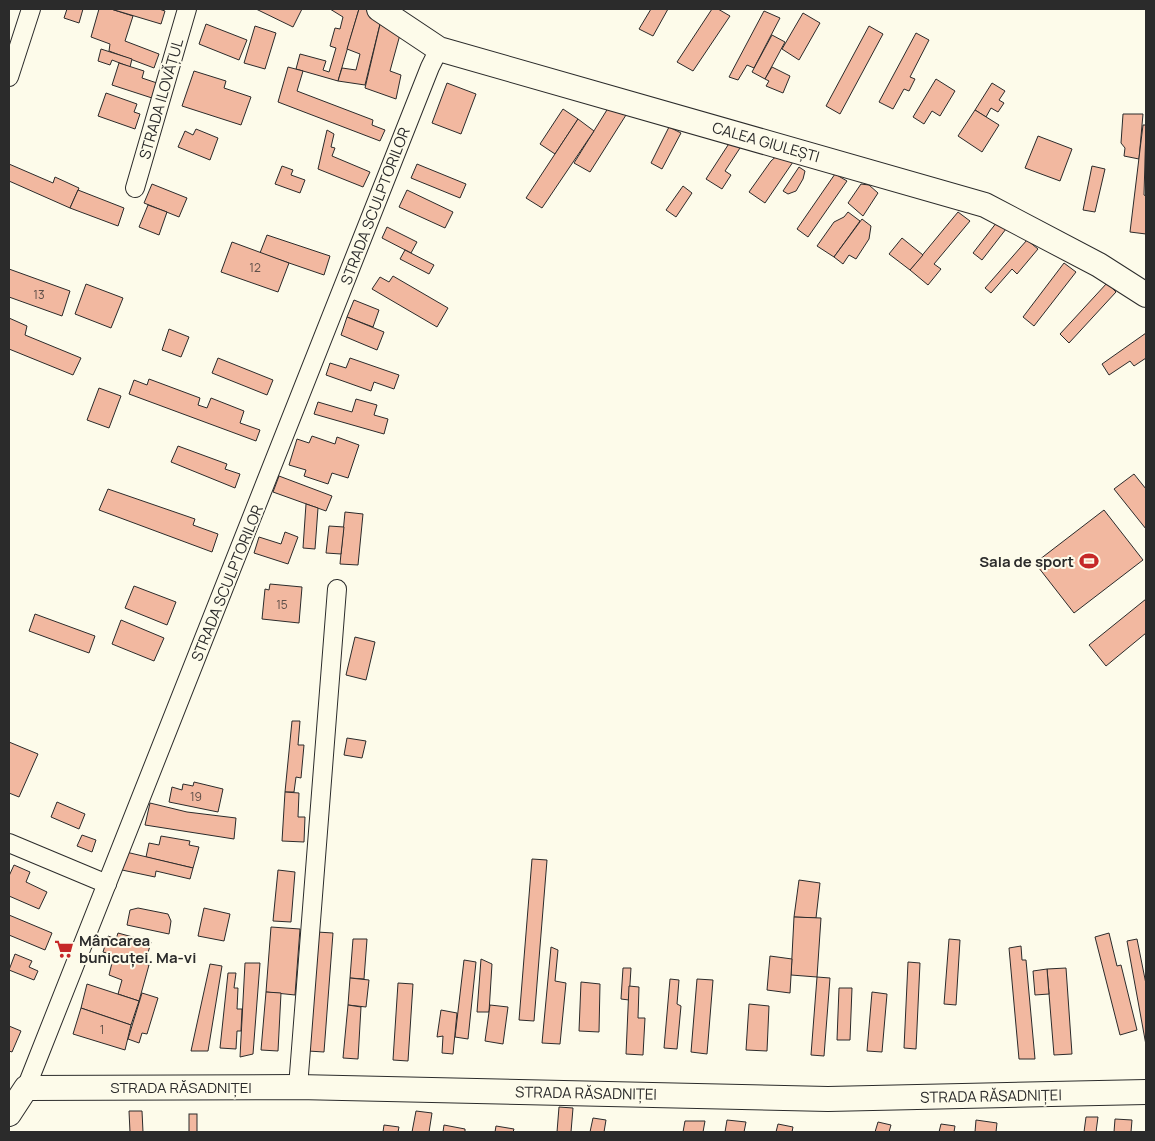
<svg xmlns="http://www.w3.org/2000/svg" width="1155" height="1141" font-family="Manrope,sans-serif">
<rect width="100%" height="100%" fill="#fdfbea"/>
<g fill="#f2b8a0" stroke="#2b2b2b">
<path d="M67 9H83L79 23 64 18Z"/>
<path d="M99 9H111L133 16 125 41 159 54 154 68 109 51 110 44 91 37Z"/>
<path d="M111 9H159L165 11 161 24Z"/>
<path d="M256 9H302L293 27Z"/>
<path d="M330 9H359L338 81 296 69 300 54 326 61 323 70 329 72 336 48 330 46 335 28 340 29 343 17Z"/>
<path d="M359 9H368L382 16 365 85 338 81 342 68 356 70 360 54 347 49Z"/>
<path d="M651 9H668L653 36 639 29Z"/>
<path d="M712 9H718L730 16 693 71 677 62Z"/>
<path d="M764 11 780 18 754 68 747 65 738 80 729 77Z"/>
<path d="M803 13 820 23 799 60 782 49Z"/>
<path d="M382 16 401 31 390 71 401 75 396 99 365 88Z"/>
<path d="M206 24 247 40 239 60 199 44Z"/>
<path d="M255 26 276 33 265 69 244 63Z"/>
<path d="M869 26 883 34 840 114 826 106Z"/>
<path d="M916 33 929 40 910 77 915 79 909 91 904 89 893 109 879 102Z"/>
<path d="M772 35 785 42 765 79 752 72Z"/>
<path d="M101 49 132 59 130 67 112 60 110 65 98 61Z"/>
<path d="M119 63 144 71 142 78 157 83 152 98 112 85Z"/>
<path d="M288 67 303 71 297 91 373 120 372 125 385 130 380 141 278 102Z"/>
<path d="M772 67 790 76 783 93 766 86 769 81 765 79Z"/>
<path d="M194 71 226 81 224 88 251 97 241 125 182 106Z"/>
<path d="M936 79 955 91 940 116 932 111 924 124 913 117Z"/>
<path d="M447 83 476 94 461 134 432 123Z"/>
<path d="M992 83 1005 91 999 100 1004 103 998 112 991 108 986 117 975 110Z"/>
<path d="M106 93 137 104 134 112 140 114 135 129 98 116Z"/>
<path d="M610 105 626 115 590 172 574 163Z"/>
<path d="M563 109 578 119 555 154 540 144Z"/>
<path d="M975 110 999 125 982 152 958 136Z"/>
<path d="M1123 114H1143L1139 159 1124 156 1125 148 1121 143Z"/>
<path d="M578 119 594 131 542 208 526 198Z"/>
<path d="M1143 125H1146L1144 195 1146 196V234L1130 232Z"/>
<path d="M669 127 681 133 662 169 651 163Z"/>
<path d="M196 129 218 138 210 160 178 147 185 131 193 135Z"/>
<path d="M327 130 334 134 331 147 335 148 332 156 370 172 363 187 318 169Z"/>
<path d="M1038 136 1072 149 1060 181 1025 168Z"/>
<path d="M730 142 740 148 725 171 731 175 722 189 706 179Z"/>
<path d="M780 153 793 162 765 203 749 192 771 161Z"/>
<path d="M9 164 53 183 55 177 79 188 70 208 9 181Z"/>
<path d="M417 164 466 184 460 198 411 178Z"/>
<path d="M282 166 293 170 291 175 305 180 300 193 275 184Z"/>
<path d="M1092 166 1105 169 1095 212 1083 210Z"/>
<path d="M799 167 805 171 803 179 796 191 788 194 783 191Z"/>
<path d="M835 174 847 181 808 237 797 229Z"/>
<path d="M152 184 187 198 179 217 144 203Z"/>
<path d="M861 184 869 185 878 193 863 216 848 203Z"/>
<path d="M683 186 692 193 676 217 666 210Z"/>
<path d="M78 190 124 208 118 226 70 208Z"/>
<path d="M407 190 453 212 445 228 399 207Z"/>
<path d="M148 205 167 212 159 235 139 227Z"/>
<path d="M848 212 860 221 834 257 817 246 834 222 844 217Z"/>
<path d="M958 212 970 221 934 264 941 269 928 285 910 270Z"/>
<path d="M862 219 871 226 869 239 856 259 849 255 843 264 834 257Z"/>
<path d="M997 222 1006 229 982 260 973 253Z"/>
<path d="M387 227 417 242 411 253 382 238Z"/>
<path d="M267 235 330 256 324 275 260 253Z"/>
<path d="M902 238 923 255 910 270 889 254Z"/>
<path d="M1027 240 1038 249 1017 274 1012 269 991 293 985 288Z"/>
<path d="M232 242 289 263 278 292 221 272Z"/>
<path d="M405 250 434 265 429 274 400 259Z"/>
<path d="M1064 263 1076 272 1034 326 1023 317Z"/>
<path d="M9 269 70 291 62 316 9 297Z"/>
<path d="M393 276 448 308 437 327 372 289 380 277 389 282Z"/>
<path d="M1107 283 1116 292 1069 343 1060 334Z"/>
<path d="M86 284 123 298 111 328 75 314Z"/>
<path d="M354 300 379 310 373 327 347 317Z"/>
<path d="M347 317 384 332 377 350 341 335Z"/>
<path d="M9 318 27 326 25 335 81 358 73 375 9 349Z"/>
<path d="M169 329 189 337 181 357 162 350Z"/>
<path d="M1146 333V358L1134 366 1130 361 1109 375 1102 364Z"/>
<path d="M218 358 273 380 267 395 212 373Z"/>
<path d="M350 358 399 375 394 389 374 382 371 391 326 375 330 363 346 368Z"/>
<path d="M149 379 200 398 198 405 207 408 211 398 244 411 240 423 260 430 256 441 129 394 134 380 147 385Z"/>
<path d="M99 388 121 396 109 428 87 420Z"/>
<path d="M356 399 377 405 374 415 388 419 384 434 314 414 318 402 352 412Z"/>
<path d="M312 436 335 444 337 437 359 445 348 478 332 473 328 484 304 476 306 470 289 465 297 439 309 443Z"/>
<path d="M178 446 227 464 225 469 240 474 235 488 171 462Z"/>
<path d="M1134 474 1146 489V529L1114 489Z"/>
<path d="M279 476 332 496 326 511 273 492Z"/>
<path d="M108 489 195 519 193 525 218 534 212 552 99 510Z"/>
<path d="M306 504 318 508 315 549 303 548Z"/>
<path d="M1104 510 1143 560 1074 613 1035 563Z"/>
<path d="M345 512 363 514 358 565 340 564Z"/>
<path d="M329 526 344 527 341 554 326 553Z"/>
<path d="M285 532 298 537 288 564 254 553 259 537 281 544Z"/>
<path d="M270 584 302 587 299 623 262 619 265 589 269 590Z"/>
<path d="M134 586 176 602 167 625 125 608Z"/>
<path d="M1146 599V633L1106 666 1089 645Z"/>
<path d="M35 614 95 636 89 653 29 631Z"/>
<path d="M121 620 164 638 154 661 112 644Z"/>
<path d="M355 637 375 642 366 680 346 675Z"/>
<path d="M292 721H300L298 745H304L301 778 296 777 294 792H285Z"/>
<path d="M347 738 366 741 362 758 344 755Z"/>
<path d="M9 742 38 754 19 797 9 793Z"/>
<path d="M194 782 223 789 218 812 169 802 172 787 182 790 183 784 193 786Z"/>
<path d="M285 792 299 793 298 817H305L304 842 282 841Z"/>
<path d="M57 802 85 814 79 829 51 817Z"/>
<path d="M150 803 187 812 236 818 234 839 145 825Z"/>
<path d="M82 835 96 840 92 852 77 846Z"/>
<path d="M161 836 190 841 189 845 199 847 193 868 146 857 149 843 159 845Z"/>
<path d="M126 852 193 868 190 879 156 871 155 877 122 870Z"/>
<path d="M532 859 547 860 534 1021 519 1020Z"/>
<path d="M14 865 30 872 26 882 47 892 39 909 9 896V876Z"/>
<path d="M278 870 295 872 291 922 273 921Z"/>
<path d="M799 880 820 883 816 918 794 917Z"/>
<path d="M138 908 168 914 171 921 169 934 127 925 130 910Z"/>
<path d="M204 908 230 914 224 941 198 936Z"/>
<path d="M9 915 52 933 45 950 9 935Z"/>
<path d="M794 917 821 918 817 977 791 975Z"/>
<path d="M271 927 300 929 295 995 266 992Z"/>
<path d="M317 932 333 933 324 1052 308 1051Z"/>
<path d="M118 933 151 942 145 964 103 952 108 936 116 939Z"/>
<path d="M1109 933 1117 966 1121 965 1137 1030 1120 1035 1095 937Z"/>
<path d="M353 939H367L364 979 350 978Z"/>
<path d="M949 939 960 940 956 1005 944 1004Z"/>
<path d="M1137 939 1146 984V1045L1127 941Z"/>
<path d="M1021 946 1022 960H1026L1035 1059H1019L1009 948Z"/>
<path d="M551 947 558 950 555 981 566 983 560 1044 542 1043Z"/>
<path d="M15 954 32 961 29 967 38 971 34 980 9 970Z"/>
<path d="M114 955 149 965 139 1001 118 994 122 980 109 975Z"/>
<path d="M770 956 792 959 790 993 767 990Z"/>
<path d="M481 959 492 964 489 1012H477Z"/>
<path d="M464 960 476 962 468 1039 455 1037Z"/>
<path d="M908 962 920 963 916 1049 904 1048Z"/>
<path d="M245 963H260L253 1054 240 1057Z"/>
<path d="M210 964 222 966 208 1051H191Z"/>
<path d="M623 968H631L629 1000 621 999Z"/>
<path d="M1066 968 1072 1054 1054 1055 1047 969Z"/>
<path d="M1047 969 1049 994 1035 995 1033 971Z"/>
<path d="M228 973H236L234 988H238L237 1009H242L241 1031H237L236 1049 220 1048Z"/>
<path d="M817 977 830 978 824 1056 811 1055Z"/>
<path d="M350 978 369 980 366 1007 348 1005Z"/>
<path d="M670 979 679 980 677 1004 681 1006 677 1049 664 1048Z"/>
<path d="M697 979 713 980 707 1054 691 1052Z"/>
<path d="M581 982 600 984 599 1032 579 1031Z"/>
<path d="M398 983 413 984 408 1061 393 1060Z"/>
<path d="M87 984 139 1001 131 1025 81 1008Z"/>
<path d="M629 986 639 987 638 1018H645L643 1055 626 1054Z"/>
<path d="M839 988H852L850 1040H837Z"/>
<path d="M266 992 281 993 278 1051 261 1050Z"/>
<path d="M872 992 887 994 882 1052 867 1051Z"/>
<path d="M142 993 158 998 147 1034 142 1033 139 1043 128 1039Z"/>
<path d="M749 1004 769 1006 767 1051 746 1050Z"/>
<path d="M348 1005 361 1007 358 1059 343 1058Z"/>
<path d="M490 1005 508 1007 503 1044 485 1041Z"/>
<path d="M81 1008 131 1025 125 1050 73 1034Z"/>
<path d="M441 1010 457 1013 453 1054 442 1053 443 1036 437 1037Z"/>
<path d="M9 1026 21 1031 12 1052 9 1051Z"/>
<path d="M559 1107 573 1108 571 1132H557Z"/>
<path d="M129 1111H142L143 1132H130Z"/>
<path d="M416 1111 432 1113 429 1132H412Z"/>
<rect x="189" y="1114" width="8" height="18"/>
<path d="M1086 1117H1098L1096 1132H1084Z"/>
<path d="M593 1118 606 1120 604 1132H590Z"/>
<path d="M1115 1119 1132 1120 1131 1132H1114Z"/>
<path d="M727 1120 746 1122 744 1132H725Z"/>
<path d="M976 1120 997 1123 996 1132H975Z"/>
<path d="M685 1121H705L703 1132H683Z"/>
<path d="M878 1122 891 1125 889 1132H875Z"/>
<path d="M778 1124 793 1127 792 1132H776Z"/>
<path d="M941 1124 955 1126 954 1132H939Z"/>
<path d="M384 1125 399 1127 398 1132H383Z"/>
<path d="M444 1125 465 1129V1132H443Z"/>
<path d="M496 1126 514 1129 513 1132H495Z"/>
</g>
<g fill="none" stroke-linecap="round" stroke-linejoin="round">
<g stroke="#2b2b2b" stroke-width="20">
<g id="minor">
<path d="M9 77 31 9"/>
<path d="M135 188 187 9"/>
<path d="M9 843 107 884"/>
<path d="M298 1087 337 589"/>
<path d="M26 1088 430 67 439 49"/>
</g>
</g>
<g stroke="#2b2b2b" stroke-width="26">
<g id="secondary">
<path d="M379 9 439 49 985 205 1099 265 1146 295"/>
<path d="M9 1114 26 1088 298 1087 828 1099 1146 1092"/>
</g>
</g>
<use href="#minor" stroke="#fdfbea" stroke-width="18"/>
<use href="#secondary" stroke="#fdfbea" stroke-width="24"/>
</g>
<defs>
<g id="stadium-bare" transform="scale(1.5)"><path d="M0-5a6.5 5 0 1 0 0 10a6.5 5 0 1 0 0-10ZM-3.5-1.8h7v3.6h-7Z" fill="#c62828" stroke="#fdfbea" stroke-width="2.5" paint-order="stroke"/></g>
<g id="supermarket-bare" transform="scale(1.5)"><path d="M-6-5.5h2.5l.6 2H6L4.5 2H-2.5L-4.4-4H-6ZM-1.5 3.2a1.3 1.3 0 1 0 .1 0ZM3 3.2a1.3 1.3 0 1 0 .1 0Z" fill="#c62828" stroke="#fdfbea" stroke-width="2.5" paint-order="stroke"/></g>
</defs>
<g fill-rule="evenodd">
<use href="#stadium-bare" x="1089" y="561"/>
<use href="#supermarket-bare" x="64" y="949"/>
</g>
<g text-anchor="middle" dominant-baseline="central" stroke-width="4" stroke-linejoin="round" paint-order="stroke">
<g font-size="12" fill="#5d4e48">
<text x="255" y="267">12</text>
<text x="39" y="294">13</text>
<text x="282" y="604">15</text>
<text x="196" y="796">19</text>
<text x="102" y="1029">1</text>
</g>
<g font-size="15" fill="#2b2b2b" stroke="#fdfbea">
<text transform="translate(161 99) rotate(-74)">STRADA ILOVĂȚUL</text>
<text transform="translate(766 142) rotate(16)">CALEA GIULEȘTI</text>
<text transform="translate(375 206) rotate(-69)">STRADA SCULPTORILOR</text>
<text transform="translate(227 583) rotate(-68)">STRADA SCULPTORILOR</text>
<text x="181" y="1087">STRADA RĂSADNIȚEI</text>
<text transform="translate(586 1093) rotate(1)">STRADA RĂSADNIȚEI</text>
<text transform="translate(991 1096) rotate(-1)">STRADA RĂSADNIȚEI</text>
</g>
<g font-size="15" font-weight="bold" fill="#2b2b2b" stroke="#fdfbea" text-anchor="end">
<text x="1074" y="561">Sala de sport</text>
<text x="79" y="940" text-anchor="start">Mâncarea<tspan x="79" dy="17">bunicuței. Ma-vi</tspan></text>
</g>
</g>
<rect width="1155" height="1141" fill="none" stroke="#2b2b2b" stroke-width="20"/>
</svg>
